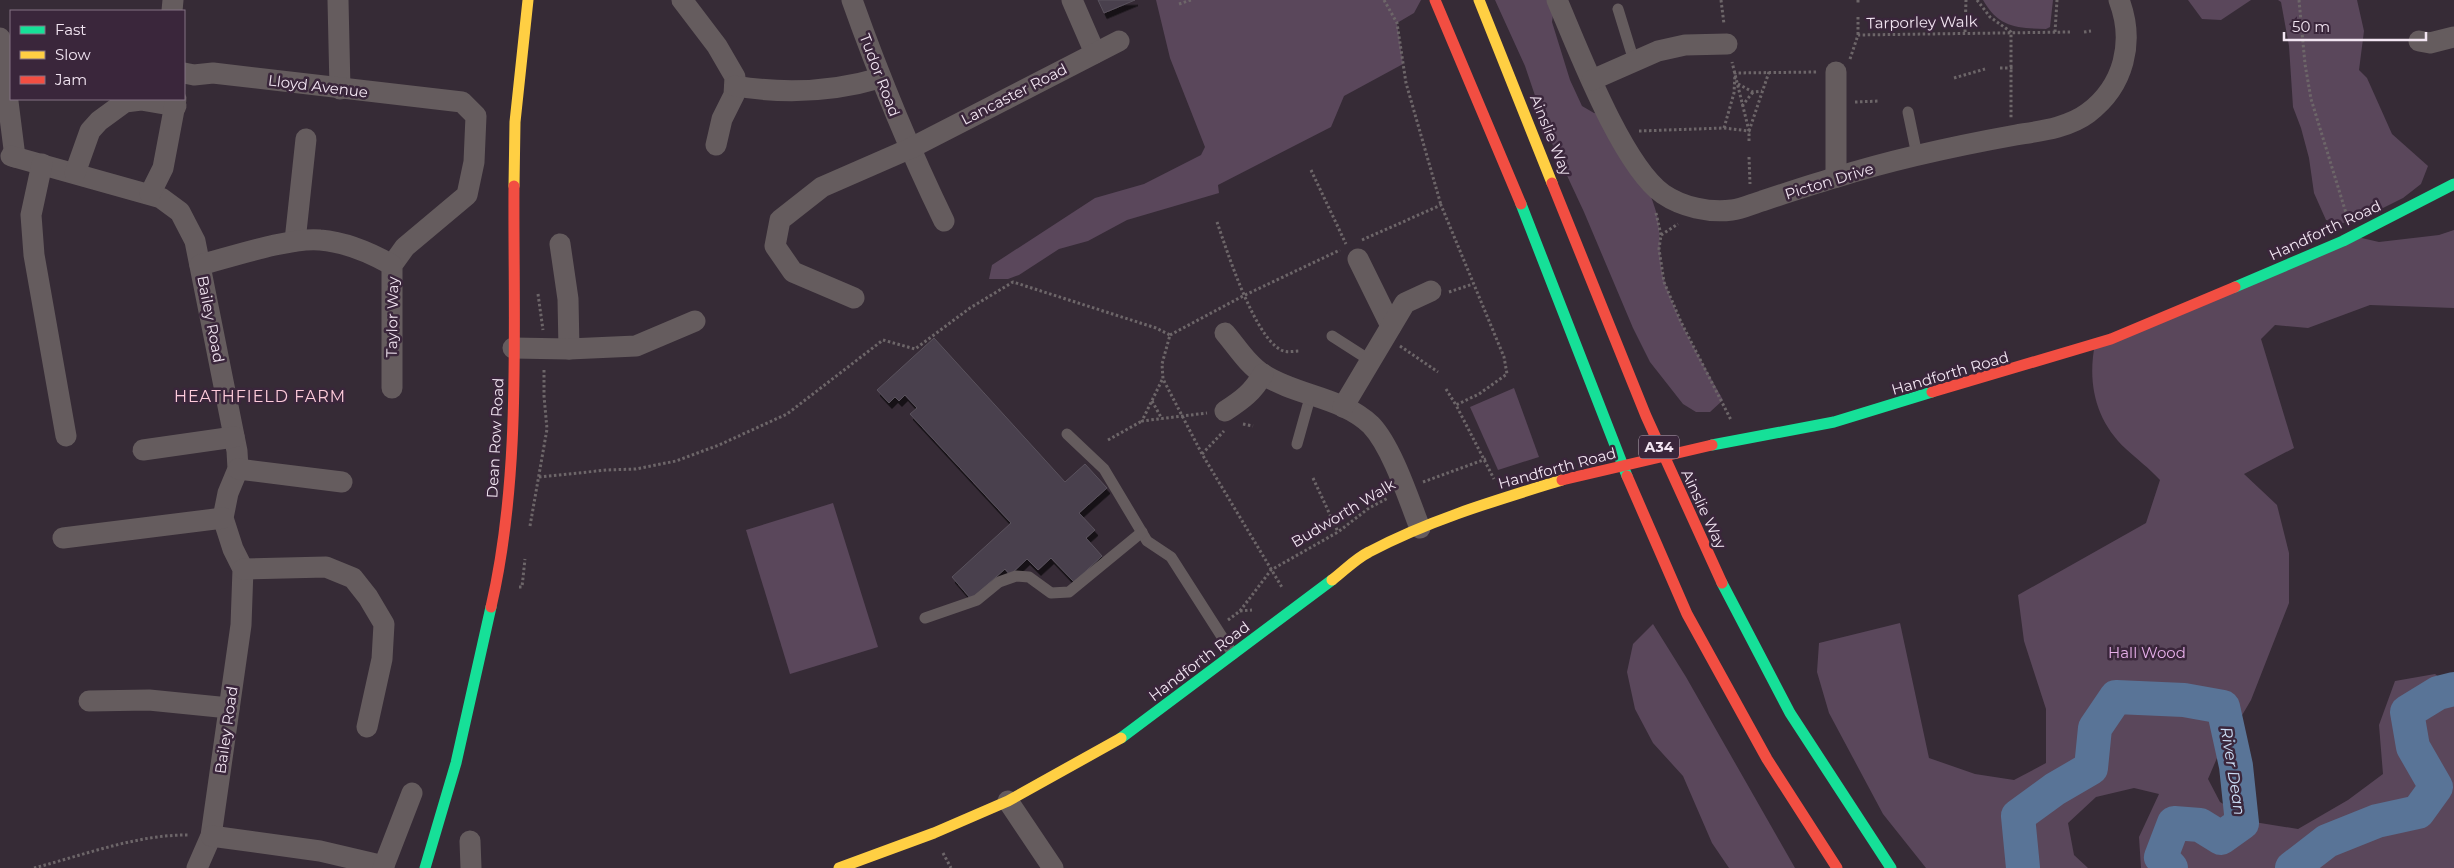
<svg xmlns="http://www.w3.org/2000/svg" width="2454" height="868" font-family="Montserrat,sans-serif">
<defs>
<filter id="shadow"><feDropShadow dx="3" dy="5.5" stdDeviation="0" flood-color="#0009"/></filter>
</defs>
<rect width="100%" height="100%" fill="#362b36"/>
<g fill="#5a475b">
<path d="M1156 0H1421L1414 13 1397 23 1403 64 1344 96 1331 127 1218 185 1219 193 1127 220 1088 241 1059 249 1019 275 1008 279H989L992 265 1095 198 1144 184 1201 155 1205 147 1170 58Z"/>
<path d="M1495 0H1555L1552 22 1570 80 1582 106 1594 113 1609 115C1625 146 1648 180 1657 215 1662 237 1657 261 1665 283 1679 324 1702 362 1723 400L1710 412H1696L1683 404 1650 362 1633 328 1584 212 1549 137 1525 66Z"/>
<path d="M1983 0H2053L2050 27 2046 29C2017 28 1999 28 1983 0Z"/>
<path d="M2188 0H2251L2221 20 2202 19Z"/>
<path d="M2278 0H2357L2364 31 2359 70 2367 78 2392 134 2428 166 2421 184 2403 198 2363 218 2343 223 2326 220 2314 193 2309 158 2301 128 2293 107 2289 46 2281 2Z"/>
<path d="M2454 230V308L2370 305 2308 328 2275 325 2261 339 2294 448 2244 474 2277 505 2289 553V603L2251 700 2217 758 2208 779 2220 802 2254 822 2298 829 2348 800 2383 774 2379 725 2395 681 2435 674 2454 688V868H2141L2139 837 2159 794 2134 788 2096 797 2068 823 2074 855 2088 868H1926L1883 814 1829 713 1817 672 1819 643 1900 623 1929 758 1975 774 2014 780 2046 763V709L2024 641 2018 595 2146 523 2160 480C2149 468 2138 460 2126 449 2096 421 2087 384 2095 344L2353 236 2379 242 2439 235Z"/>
<path d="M1514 388 1539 457 1498 470 1470 407Z"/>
<path d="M833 503 878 647 790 674 746 530Z"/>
<path d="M1653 624 1686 677 1795 868H1729L1712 843 1683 776 1653 743 1635 709 1627 672 1633 644Z"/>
</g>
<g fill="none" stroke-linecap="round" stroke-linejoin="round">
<g stroke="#597497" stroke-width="34">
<path d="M2023 868 2018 816 2055 789 2091 768 2095 728 2116 697 2184 700 2223 707 2236 766 2242 823 2221 838 2200 825 2174 823 2161 857 2171 868"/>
<path d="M2292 868 2327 841 2377 821 2418 812 2436 787 2413 747 2407 712 2438 693 2454 689"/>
</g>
</g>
<g fill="#48404d" stroke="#5a525d" filter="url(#shadow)">
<path d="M1098 0H1135L1104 13Z"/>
<path d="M934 338 1065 482 1085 464 1107 488 1079 513 1095 530 1086 538 1102 556 1074 582 1051 558 1038 570 1027 559 1010 575 1005 569 971 599 952 577 1011 523 910 414 917 408 905 395 899 401 895 397 889 403 877 390Z"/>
</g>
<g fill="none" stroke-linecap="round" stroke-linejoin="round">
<g stroke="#6d6669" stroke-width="3" stroke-dasharray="2.5 2.5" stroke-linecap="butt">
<path d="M1384 0 1397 23 1406 83 1441 205"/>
<path d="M1721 0 1724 24"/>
<path d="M1858 0V3"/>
<path d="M1977 0 1990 17 2011 32V118"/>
<path d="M2299 0 2305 64 2311 99 2346 213"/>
<path d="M1179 4 1191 0"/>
<path d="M1858 17V35"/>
<path d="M1965 32 1966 0"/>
<path d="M2055 32 2057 0"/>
<path d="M2084 32 2091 31"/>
<path d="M1850 59 1858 35 2070 32"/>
<path d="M2000 68H2013"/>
<path d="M1954 78 1985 69"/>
<path d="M1738 84 1753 92 1762 91"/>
<path d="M1855 102 1880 101"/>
<path d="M1742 106 1753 92"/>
<path d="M1724 128 1734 93 1735 73 1817 72"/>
<path d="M1639 131 1724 128 1749 131 1732 62"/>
<path d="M1749 141V131L1769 72"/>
<path d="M1749 157 1750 184"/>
<path d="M1311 170 1346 244"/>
<path d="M1656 213 1661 235 1659 249 1664 282 1681 322 1731 420"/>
<path d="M1217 222C1227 251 1254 336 1281 350 1287 353 1294 351 1300 351"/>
<path d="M1661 235 1678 224"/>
<path d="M1362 240 1441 205 1504 357 1507 374 1479 394 1456 405 1494 479"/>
<path d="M1449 292 1473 284"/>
<path d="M538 294 543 330"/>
<path d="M1170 335 1243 296 1340 250"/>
<path d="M1400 346 1438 372"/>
<path d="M1162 380 1142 421 1207 413"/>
<path d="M1446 389 1456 405"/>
<path d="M1152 401 1162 419"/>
<path d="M1243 424 1253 426"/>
<path d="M1108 440 1142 421"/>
<path d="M1202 454 1224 431"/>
<path d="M539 477 607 470 636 469 676 461 719 445 787 414 883 340 915 349 970 308 1013 282 1156 328 1170 335 1162 364 1163 379 1202 454 1283 589"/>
<path d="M1313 478 1338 532"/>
<path d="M1423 482 1486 459"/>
<path d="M530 526 547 429 544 396V369"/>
<path d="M519 587H522L525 559"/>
<path d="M1240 611 1252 610"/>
<path d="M1228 620 1240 611 1271 570 1338 532 1369 508 1388 498"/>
<path d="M943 853 951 868"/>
<path d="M34 868C84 855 138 834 190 835"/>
</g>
<g stroke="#655c5e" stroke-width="11">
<path d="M1618 9 1634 61"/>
<path d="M1908 112 1917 155"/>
<path d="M1332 336 1371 361"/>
<path d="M1067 434 1104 469 1147 541 1171 557 1233 654"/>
<path d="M1297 444 1311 394"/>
<path d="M925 618 977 600 999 582 1016 576 1029 577 1051 593 1069 592 1142 532"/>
</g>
<g stroke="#655c5e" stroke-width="21">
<path d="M338 0 340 89"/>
<path d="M682 0 717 46 735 77 734 95 722 119 716 145"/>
<path d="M852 0C879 76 909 149 944 221"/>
<path d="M1072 0 1095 53"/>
<path d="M1557 0C1578 49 1622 165 1663 194 1682 207 1709 213 1732 210 1742 209 1752 204 1762 201 1786 193 1810 185 1834 178 1894 159 1955 146 2016 135 2040 131 2068 128 2088 113 2124 86 2135 42 2119 0"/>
<path d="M172 11 173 0"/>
<path d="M0 38 15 157"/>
<path d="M2419 41 2430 43 2454 37"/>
<path d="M1836 72V177"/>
<path d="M184 73 194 75 213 73 462 102 476 116 474 162 467 195 405 247 392 265V388"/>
<path d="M1592 80 1658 51 1685 45 1727 44"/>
<path d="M735 86C784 94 833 92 880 78"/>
<path d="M11 156 161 198 180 212 195 241 237 451 238 469 228 493 223 518 233 549 243 569 241 625 211 836 197 868"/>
<path d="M42 164 31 215 34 255 66 436"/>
<path d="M75 173 90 131 99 121 125 102 141 100 176 106"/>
<path d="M150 194 163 168 176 99"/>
<path d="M295 241 306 139"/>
<path d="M560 244 568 299 569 349"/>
<path d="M1358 259 1391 326"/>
<path d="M200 265C231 257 291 237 320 240 345 242 371 253 392 265"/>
<path d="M854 298 793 272 775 246 780 220 822 187 909 149 1119 41"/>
<path d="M1225 333C1237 347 1248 365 1264 375 1297 396 1342 397 1371 425 1392 447 1409 500 1420 528"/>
<path d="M513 348 569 349 636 346 695 321"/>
<path d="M1343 407 1405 303 1431 291"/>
<path d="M1225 411C1242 400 1253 392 1263 374"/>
<path d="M143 450 234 437"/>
<path d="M238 469 342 482"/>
<path d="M63 538 223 518"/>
<path d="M243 569 326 567 353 578 368 597 384 624 382 659 367 727"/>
<path d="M89 701 149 700 229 708"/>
<path d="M1008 801 1053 868"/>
<path d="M211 836 320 851 384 866"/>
<path d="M470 841 471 868"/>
<path d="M383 868 412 793"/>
</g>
<g stroke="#16e098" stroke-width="11">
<path d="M1521 204 1627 476"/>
<path d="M2235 287 2343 241 2454 184"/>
<path d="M1712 445 1834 422 1932 392"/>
<path d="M1722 583 1790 713 1891 868"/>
<path d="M1121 738 1332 580"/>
<path d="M425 868 456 763 491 607"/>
</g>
<g stroke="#ffcf43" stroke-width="11">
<path d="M1479 0 1552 183"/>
<path d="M514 186 515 122 528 0"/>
<path d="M1332 580C1344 571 1355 559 1369 552 1429 520 1497 500 1562 480"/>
<path d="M839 868 934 833 1008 801 1121 738"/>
</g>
<g stroke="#f24e42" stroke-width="11">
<path d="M1435 0 1521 204"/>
<path d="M1552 183 1646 416 1722 583"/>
<path d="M1932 392 2111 339 2235 287"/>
<path d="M1627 476 1687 614 1767 759 1837 868"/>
<path d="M491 607C522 474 513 322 514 186"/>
</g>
<path stroke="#f24e42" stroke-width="11" d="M1562 480 1712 445"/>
</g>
<g text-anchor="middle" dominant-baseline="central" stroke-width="5" stroke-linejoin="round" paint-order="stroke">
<rect fill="#3a263b" stroke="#bbacbb" stroke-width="1" x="1639" y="435.5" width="40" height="23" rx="4"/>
<g font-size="14" font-weight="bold" fill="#f2e5f2">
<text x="1659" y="447">A34</text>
</g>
<g font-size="15" fill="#f2e5f2" stroke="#3a263b">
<text transform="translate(1922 22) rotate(-1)">Tarporley Walk</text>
<text transform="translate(880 75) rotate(69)">Tudor Road</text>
<text transform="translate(318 86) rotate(7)">Lloyd Avenue</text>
<text transform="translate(1014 94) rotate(-27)">Lancaster Road</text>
<text transform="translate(1551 135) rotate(68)">Ainslie Way</text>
<text transform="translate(1829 181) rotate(-17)">Picton Drive</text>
<text transform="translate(2325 230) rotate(-25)">Handforth Road</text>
<text transform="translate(392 317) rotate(-89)">Taylor Way</text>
<text transform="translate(211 319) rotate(79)">Bailey Road</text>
<text transform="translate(1950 373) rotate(-16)">Handforth Road</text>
<text transform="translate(495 438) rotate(-87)">Dean Row Road</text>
<text transform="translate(1557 468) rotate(-15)">Handforth Road</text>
<text transform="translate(1704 509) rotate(65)">Ainslie Way</text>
<text transform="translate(1343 513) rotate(-31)">Budworth Walk</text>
<text transform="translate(1199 661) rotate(-37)">Handforth Road</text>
<text transform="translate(226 730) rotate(-82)">Bailey Road</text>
</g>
<g font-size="15" fill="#e5aee8" stroke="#3a263b">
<text x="2147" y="652">Hall Wood</text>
</g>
<g font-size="16" letter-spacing="1" fill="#feccdb" stroke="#3a263b">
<text x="260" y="396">HEATHFIELD FARM</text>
</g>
<g font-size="16" font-style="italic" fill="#cde0f8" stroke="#3a263b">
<text transform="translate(2233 771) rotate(81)">River Dean</text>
</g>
</g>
<rect x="10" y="10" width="175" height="90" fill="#3a263b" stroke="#847284"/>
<rect x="20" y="26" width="25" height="8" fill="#16e098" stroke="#847284"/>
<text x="55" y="35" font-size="15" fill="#f2e5f2">Fast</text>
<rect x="20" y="51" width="25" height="8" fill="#ffcf43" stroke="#847284"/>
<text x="55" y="60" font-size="15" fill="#f2e5f2">Slow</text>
<rect x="20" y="76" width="25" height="8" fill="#f24e42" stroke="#847284"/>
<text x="55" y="85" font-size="15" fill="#f2e5f2">Jam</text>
<path d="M2284 32v8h142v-8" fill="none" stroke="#f2e5f2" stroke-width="2.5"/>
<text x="2292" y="32" font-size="15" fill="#f2e5f2" stroke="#3a263b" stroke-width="4" paint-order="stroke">50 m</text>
</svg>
